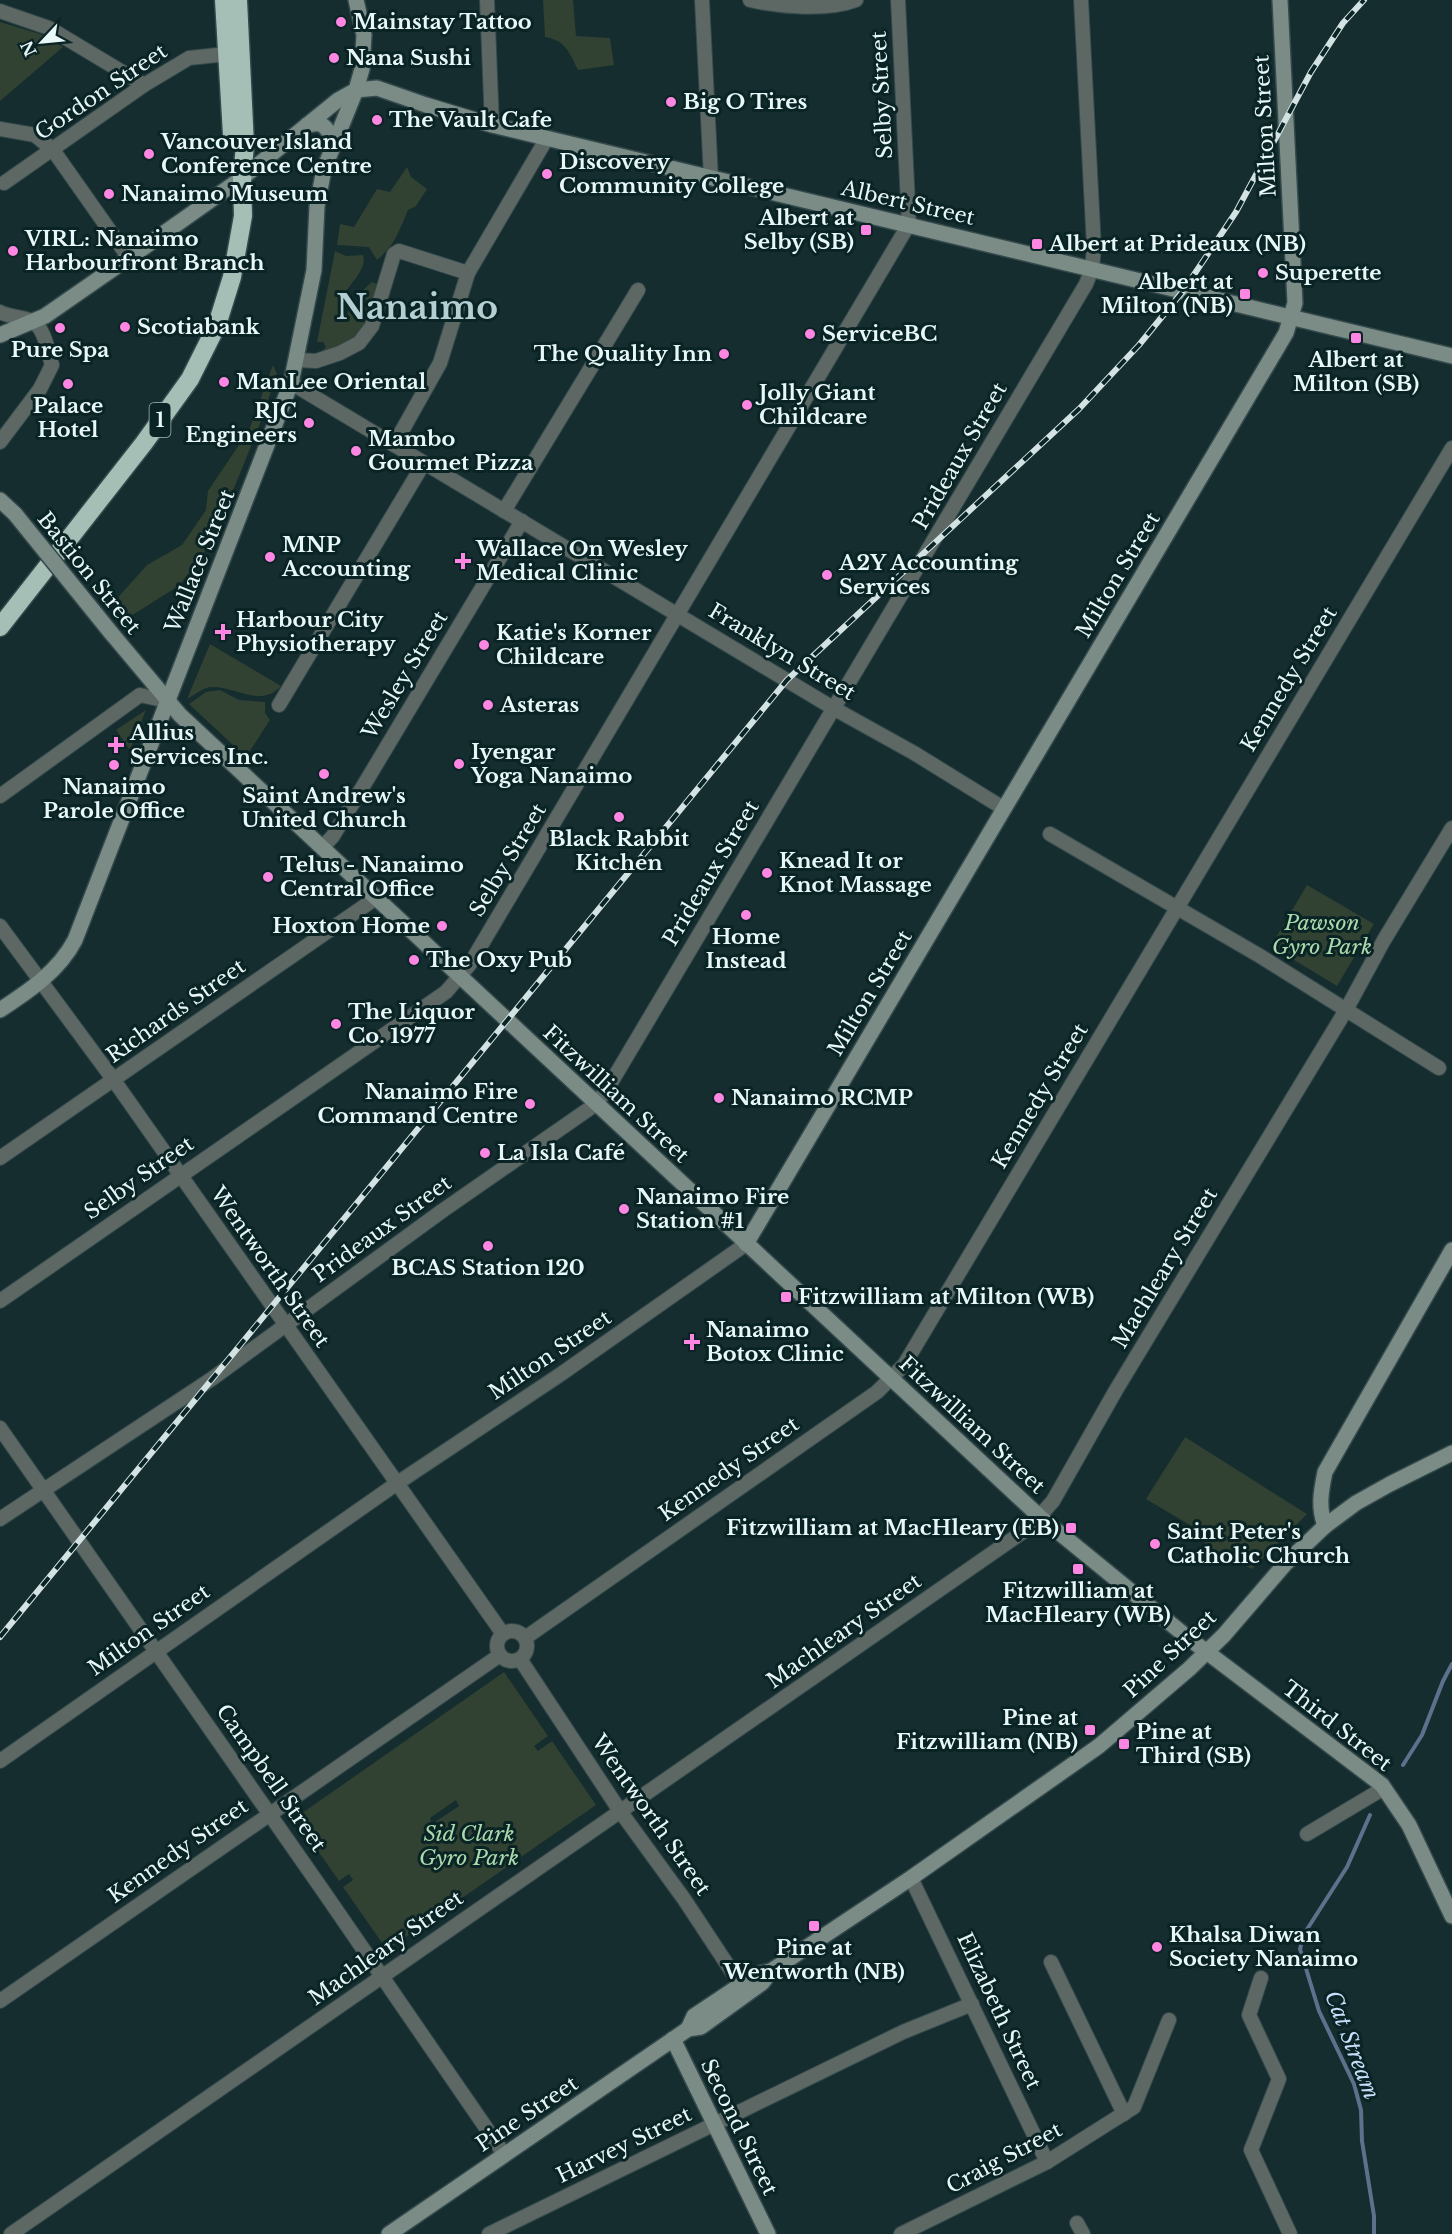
<svg xmlns="http://www.w3.org/2000/svg" width="1452" height="2234" font-family="'Libre Baskerville',serif">
<rect width="100%" height="100%" fill="#152d2f"/>
<g fill="#314132" fill-rule="evenodd">
<path d="M543 0H573L576 36 610 38 614 65 578 70C569 52 566 41 545 37Z"/>
<path d="M0 22 40 34 63 47 0 101Z"/>
<path d="M407 167 411 177 427 189 416 206 408 210C400 229 394 247 377 260L369 247 337 245 340 224 354 227 377 189 390 192Z"/>
<path d="M335 251 346 256 363 255C370 277 324 299 345 317L347 316 350 308 358 304 361 292 372 282 379 285 364 329 346 346 319 354 326 347 323 342H317Z"/>
<path d="M273 365 277 374 258 429 213 540 180 585 123 621 113 603 147 565 182 545 206 510 208 491 249 430Z"/>
<path d="M210 644 281 686C262 708 236 687 213 687 203 687 195 695 187 699Z"/>
<path d="M220 690 239 700 265 702V713L270 720 246 757 189 704 206 692Z"/>
<path d="M146 710 130 750 116 730Z"/>
<path d="M1307 885 1374 924 1337 986 1271 946Z"/>
<path d="M1185 1437 1307 1514 1252 1569 1203 1546 1208 1536 1146 1499Z"/>
<path d="M504 1672 548 1736 534 1746 538 1751 552 1741 596 1805 387 1950 343 1887 353 1880 349 1874 339 1881 295 1818ZM456 1800 459 1806 432 1824 430 1818Z"/>
</g>
<g fill="none" stroke-linecap="round" stroke-linejoin="round">
<g stroke="#5d718c" stroke-width="4">
<path d="M1403 1765 1422 1735 1443 1681 1452 1664"/>
<path d="M1370 1815 1347 1867 1304 1934 1300 1949 1319 2011 1354 2084 1361 2110 1362 2141 1374 2216V2234"/>
</g>
<g stroke="#33494b" stroke-width="16">
<g id="street">
<path d="M487 0 492 125"/>
<path d="M702 0 711 178"/>
<path d="M750 0C780 7 827 11 856 0"/>
<path d="M0 11 49 28 144 85"/>
<path d="M0 129 35 135 53 150 129 258"/>
<path d="M4 183 144 85 189 58 227 54"/>
<path d="M0 312C9 317 27 318 32 321 45 328 48 352 52 365L40 389 0 442"/>
<path d="M297 360 316 361 340 353 359 343 372 326 394 254 399 251 468 273"/>
<path d="M291 383 833 708 914 753 1003 808"/>
<path d="M394 445 440 363 468 273 547 138"/>
<path d="M504 511 638 290"/>
<path d="M279 705 424 463"/>
<path d="M0 796 140 695 167 701"/>
<path d="M1050 834 1260 956 1439 1068"/>
<path d="M322 848 333 836 368 778 522 521"/>
<path d="M0 926 113 1079 503 1634"/>
<path d="M0 1158 376 898"/>
<path d="M0 1301 446 992 470 964 909 224 898 0"/>
<path d="M0 1428 326 1895 504 2154"/>
<path d="M0 1519 213 1378 442 1211 596 1104 609 1086 1086 284 1092 269 1094 247 1081 0"/>
<circle cx="512" cy="1646" r="15"/>
<path d="M525 1638 877 1392 904 1365 1452 448"/>
<path d="M520 1659 620 1811 684 1899 746 1993"/>
<path d="M0 1761 396 1484 561 1374 746 1244"/>
<path d="M1307 1834 1384 1788"/>
<path d="M911 1878 1047 2162"/>
<path d="M1051 1962 1124 2114"/>
<path d="M1261 1978 1249 2015 1279 2079 1251 2150 1290 2234"/>
<path d="M0 2001 500 1655"/>
<path d="M1077 2223 1083 2234"/>
<path d="M11 2234 1030 1527 1053 1501 1116 1390 1346 1010 1384 940 1452 828"/>
<path d="M489 2234 903 2032 972 2004"/>
<path d="M901 2234 1047 2162 1134 2107 1169 2020"/>
</g>
</g>
<g stroke="#33494b" stroke-width="18">
<g id="secondary">
<path d="M307 125 320 123C328 129 331 134 334 144"/>
<path d="M0 335 45 316 143 248 242 178 338 100 356 90 377 88 426 105 492 125 1452 356"/>
<path d="M0 500 15 514"/>
<path d="M112 634 180 715 1040 1517 1187 1637 1382 1785 1409 1825 1452 1916"/>
<path d="M0 1010C29 991 59 971 75 940L291 383 314 270 317 206 324 169 356 90 362 69 364 35 356 0"/>
<path d="M746 1244 1286 333 1295 303 1280 0"/>
<path d="M1325 1526C1318 1507 1321 1491 1325 1472L1452 1250"/>
<path d="M688 2029 694 2016 757 1974 771 1971"/>
<path d="M673 2039 768 2234"/>
<path d="M389 2234 688 2029 701 2027 762 1983 771 1971 911 1878 1099 1746 1189 1669 1224 1635 1285 1564 1325 1526 1356 1503 1390 1484 1452 1453"/>
</g>
</g>
<g stroke="#33494b" stroke-width="21">
<g id="highway">
<path d="M224 0 232 135"/>
<path d="M0 627 144 443 190 379 217 325 232 277 243 216 242 178 245 145 238 0"/>
</g>
</g>
<use href="#street" stroke="#5d6864" stroke-width="14"/>
<use href="#secondary" stroke="#7b8b86" stroke-width="15"/>
<use href="#highway" stroke="#a5bfb6" stroke-width="18"/>
<g stroke="#d3e2e3" stroke-width="6">
<path id="rail" d="M0 1637 787 680 1079 409 1139 345 1183 291 1236 212 1311 72 1343 23 1364 0"/>
</g>
<use href="#rail" stroke="#0a2425" stroke-width="4" stroke-dasharray="11" stroke-linecap="butt"/>
<g stroke="#33494b" stroke-width="18" stroke-linecap="butt">
<path id="secondary-bridge" d="M15 514 112 634"/>
</g>
<use href="#secondary-bridge" stroke="#7b8b86" stroke-width="15"/>
</g>
<g fill="#fd86e2" stroke="#0a2425" stroke-width="2">
<circle cx="341" cy="22" r="6"/>
<circle cx="334" cy="58" r="6"/>
<circle cx="671" cy="102" r="6"/>
<circle cx="377" cy="120" r="6"/>
<circle cx="149" cy="154" r="6"/>
<circle cx="547" cy="174" r="6"/>
<circle cx="109" cy="194" r="6"/>
<rect x="860" y="224" width="12" height="12" rx="3"/>
<rect x="1031" y="238" width="12" height="12" rx="3"/>
<circle cx="13" cy="251" r="6"/>
<circle cx="1263" cy="273" r="6"/>
<rect x="1239" y="288" width="12" height="12" rx="3"/>
<circle cx="125" cy="327" r="6"/>
<circle cx="60" cy="328" r="6"/>
<circle cx="810" cy="334" r="6"/>
<rect x="1350" y="332" width="12" height="12" rx="3"/>
<circle cx="724" cy="354" r="6"/>
<circle cx="224" cy="382" r="6"/>
<circle cx="68" cy="384" r="6"/>
<circle cx="747" cy="405" r="6"/>
<circle cx="309" cy="423" r="6"/>
<circle cx="356" cy="451" r="6"/>
<circle cx="270" cy="557" r="6"/>
<path d="M460 552h6v6h6v6h-6v6h-6v-6h-6v-6h6z"/>
<circle cx="827" cy="575" r="6"/>
<path d="M220 623h6v6h6v6h-6v6h-6v-6h-6v-6h6z"/>
<circle cx="484" cy="645" r="6"/>
<circle cx="488" cy="705" r="6"/>
<path d="M113 736h6v6h6v6h-6v6h-6v-6h-6v-6h6z"/>
<circle cx="459" cy="764" r="6"/>
<circle cx="114" cy="765" r="6"/>
<circle cx="324" cy="774" r="6"/>
<circle cx="619" cy="817" r="6"/>
<circle cx="767" cy="873" r="6"/>
<circle cx="268" cy="877" r="6"/>
<circle cx="746" cy="915" r="6"/>
<circle cx="442" cy="926" r="6"/>
<circle cx="414" cy="960" r="6"/>
<circle cx="336" cy="1024" r="6"/>
<circle cx="719" cy="1098" r="6"/>
<circle cx="530" cy="1104" r="6"/>
<circle cx="485" cy="1153" r="6"/>
<circle cx="624" cy="1209" r="6"/>
<circle cx="488" cy="1246" r="6"/>
<rect x="780" y="1291" width="12" height="12" rx="3"/>
<path d="M689 1333h6v6h6v6h-6v6h-6v-6h-6v-6h6z"/>
<rect x="1065" y="1522" width="12" height="12" rx="3"/>
<circle cx="1155" cy="1544" r="6"/>
<rect x="1072" y="1563" width="12" height="12" rx="3"/>
<rect x="1084" y="1724" width="12" height="12" rx="3"/>
<rect x="1118" y="1738" width="12" height="12" rx="3"/>
<rect x="808" y="1920" width="12" height="12" rx="3"/>
<circle cx="1157" cy="1947" r="6"/>
</g>
<g text-anchor="middle" dominant-baseline="central" stroke-width="6" stroke-linejoin="round" paint-order="stroke">
<rect fill="#0a2425" stroke="#a5b8b8" stroke-width="1.5" x="149.5" y="403" width="21" height="34" rx="4.5"/>
<g font-size="20" font-weight="bold" fill="#e8f7f7">
<text x="160" y="420">1</text>
</g>
<g font-size="21" font-weight="bold" fill="#e8f7f7" stroke="#0a2425" text-anchor="start">
<text x="353" y="22">Mainstay Tattoo</text>
<text x="346" y="58">Nana Sushi</text>
<text x="683" y="102">Big O Tires</text>
<text x="389" y="120">The Vault Cafe</text>
<text x="161" y="142">Vancouver Island<tspan x="161" dy="24">Conference Centre</tspan></text>
<text x="559" y="162">Discovery<tspan x="559" dy="24">Community College</tspan></text>
<text x="121" y="194">Nanaimo Museum</text>
<text x="854" y="218" text-anchor="end">Albert at<tspan x="854" dy="24">Selby (SB)</tspan></text>
<text x="25" y="239">VIRL: Nanaimo<tspan x="25" dy="24">Harbourfront Branch</tspan></text>
<text x="1049" y="244">Albert at Prideaux (NB)</text>
<text x="1275" y="273">Superette</text>
<text x="1233" y="282" text-anchor="end">Albert at<tspan x="1233" dy="24">Milton (NB)</tspan></text>
<text x="137" y="327">Scotiabank</text>
<text x="822" y="334">ServiceBC</text>
<text x="60" y="350" text-anchor="middle">Pure Spa</text>
<text x="712" y="354" text-anchor="end">The Quality Inn</text>
<text x="1356" y="360" text-anchor="middle">Albert at<tspan x="1356" dy="24">Milton (SB)</tspan></text>
<text x="236" y="382">ManLee Oriental</text>
<text x="759" y="393">Jolly Giant<tspan x="759" dy="24">Childcare</tspan></text>
<text x="68" y="406" text-anchor="middle">Palace<tspan x="68" dy="24">Hotel</tspan></text>
<text x="297" y="411" text-anchor="end">RJC<tspan x="297" dy="24">Engineers</tspan></text>
<text x="368" y="439">Mambo<tspan x="368" dy="24">Gourmet Pizza</tspan></text>
<text x="282" y="545">MNP<tspan x="282" dy="24">Accounting</tspan></text>
<text x="476" y="549">Wallace On Wesley<tspan x="476" dy="24">Medical Clinic</tspan></text>
<text x="839" y="563">A2Y Accounting<tspan x="839" dy="24">Services</tspan></text>
<text x="236" y="620">Harbour City<tspan x="236" dy="24">Physiotherapy</tspan></text>
<text x="496" y="633">Katie's Korner<tspan x="496" dy="24">Childcare</tspan></text>
<text x="500" y="705">Asteras</text>
<text x="130" y="733">Allius<tspan x="130" dy="24">Services Inc.</tspan></text>
<text x="471" y="752">Iyengar<tspan x="471" dy="24">Yoga Nanaimo</tspan></text>
<text x="114" y="787" text-anchor="middle">Nanaimo<tspan x="114" dy="24">Parole Office</tspan></text>
<text x="324" y="796" text-anchor="middle">Saint Andrew's<tspan x="324" dy="24">United Church</tspan></text>
<text x="619" y="839" text-anchor="middle">Black Rabbit<tspan x="619" dy="24">Kitchen</tspan></text>
<text x="779" y="861">Knead It or<tspan x="779" dy="24">Knot Massage</tspan></text>
<text x="280" y="865">Telus - Nanaimo<tspan x="280" dy="24">Central Office</tspan></text>
<text x="430" y="926" text-anchor="end">Hoxton Home</text>
<text x="746" y="937" text-anchor="middle">Home<tspan x="746" dy="24">Instead</tspan></text>
<text x="426" y="960">The Oxy Pub</text>
<text x="348" y="1012">The Liquor<tspan x="348" dy="24">Co. 1977</tspan></text>
<text x="518" y="1092" text-anchor="end">Nanaimo Fire<tspan x="518" dy="24">Command Centre</tspan></text>
<text x="731" y="1098">Nanaimo RCMP</text>
<text x="497" y="1153">La Isla Café</text>
<text x="636" y="1197">Nanaimo Fire<tspan x="636" dy="24">Station #1</tspan></text>
<text x="488" y="1268" text-anchor="middle">BCAS Station 120</text>
<text x="798" y="1297">Fitzwilliam at Milton (WB)</text>
<text x="706" y="1330">Nanaimo<tspan x="706" dy="24">Botox Clinic</tspan></text>
<text x="1059" y="1528" text-anchor="end">Fitzwilliam at MacHleary (EB)</text>
<text x="1167" y="1532">Saint Peter's<tspan x="1167" dy="24">Catholic Church</tspan></text>
<text x="1078" y="1591" text-anchor="middle">Fitzwilliam at<tspan x="1078" dy="24">MacHleary (WB)</tspan></text>
<text x="1078" y="1718" text-anchor="end">Pine at<tspan x="1078" dy="24">Fitzwilliam (NB)</tspan></text>
<text x="1136" y="1732">Pine at<tspan x="1136" dy="24">Third (SB)</tspan></text>
<text x="1169" y="1935">Khalsa Diwan<tspan x="1169" dy="24">Society Nanaimo</tspan></text>
<text x="814" y="1948" text-anchor="middle">Pine at<tspan x="814" dy="24">Wentworth (NB)</tspan></text>
</g>
<g font-size="21" fill="#e8f7f7" stroke="#0a2425">
<text transform="translate(101 92) rotate(-34)">Gordon Street</text>
<text transform="translate(882 95) rotate(-93)">Selby Street</text>
<text transform="translate(1265 126) rotate(-93)">Milton Street</text>
<text transform="translate(908 203) rotate(13)">Albert Street</text>
<text transform="translate(960 456) rotate(-60)">Prideaux Street</text>
<text transform="translate(200 561) rotate(-68)">Wallace Street</text>
<text transform="translate(89 573) rotate(51)">Bastion Street</text>
<text transform="translate(1118 575) rotate(-59)">Milton Street</text>
<text transform="translate(782 652) rotate(31)">Franklyn Street</text>
<text transform="translate(405 675) rotate(-59)">Wesley Street</text>
<text transform="translate(1289 679) rotate(-59)">Kennedy Street</text>
<text transform="translate(508 860) rotate(-59)">Selby Street</text>
<text transform="translate(711 873) rotate(-59)">Prideaux Street</text>
<text transform="translate(870 993) rotate(-59)">Milton Street</text>
<text transform="translate(176 1011) rotate(-35)">Richards Street</text>
<text transform="translate(616 1094) rotate(43)">Fitzwilliam Street</text>
<text transform="translate(1040 1096) rotate(-59)">Kennedy Street</text>
<text transform="translate(139 1178) rotate(-35)">Selby Street</text>
<text transform="translate(382 1229) rotate(-36)">Prideaux Street</text>
<text transform="translate(270 1267) rotate(55)">Wentworth Street</text>
<text transform="translate(1165 1268) rotate(-59)">Machleary Street</text>
<text transform="translate(550 1355) rotate(-34)">Milton Street</text>
<text transform="translate(972 1425) rotate(43)">Fitzwilliam Street</text>
<text transform="translate(729 1469) rotate(-35)">Kennedy Street</text>
<text transform="translate(149 1630) rotate(-35)">Milton Street</text>
<text transform="translate(844 1631) rotate(-35)">Machleary Street</text>
<text transform="translate(1170 1654) rotate(-43)">Pine Street</text>
<text transform="translate(1337 1726) rotate(38)">Third Street</text>
<text transform="translate(271 1778) rotate(55)">Campbell Street</text>
<text transform="translate(651 1815) rotate(55)">Wentworth Street</text>
<text transform="translate(178 1851) rotate(-35)">Kennedy Street</text>
<text transform="translate(386 1948) rotate(-35)">Machleary Street</text>
<text transform="translate(999 2011) rotate(65)">Elizabeth Street</text>
<text transform="translate(527 2114) rotate(-34)">Pine Street</text>
<text transform="translate(739 2127) rotate(64)">Second Street</text>
<text transform="translate(624 2145) rotate(-26)">Harvey Street</text>
<text transform="translate(1004 2158) rotate(-28)">Craig Street</text>
</g>
<g font-size="21" font-style="italic" fill="#abd9ad" stroke="#0a2425">
<text x="1322" y="923">Pawson<tspan x="1322" dy="24">Gyro Park</tspan></text>
<text x="469" y="1834">Sid Clark<tspan x="469" dy="24">Gyro Park</tspan></text>
</g>
<g font-size="22" font-style="italic" fill="#c8dffc" stroke="#0a2425">
<text transform="translate(1352 2045) rotate(69)">Cat Stream</text>
</g>
<g font-size="33" font-weight="bold" fill="#b3cfd1" stroke="#0a2425">
<text x="417" y="307">Nanaimo</text>
</g>
</g>
<g transform="translate(42 42) rotate(244)" stroke="#0a2425" stroke-width="4.5" paint-order="stroke">
<path d="M0-4.5L10 22L0 15L-10 22Z" fill="#e8f7f7"/>
<text y="-9" font-size="16" font-weight="bold" text-anchor="middle" fill="#e8f7f7">N</text>
</g>
</svg>
